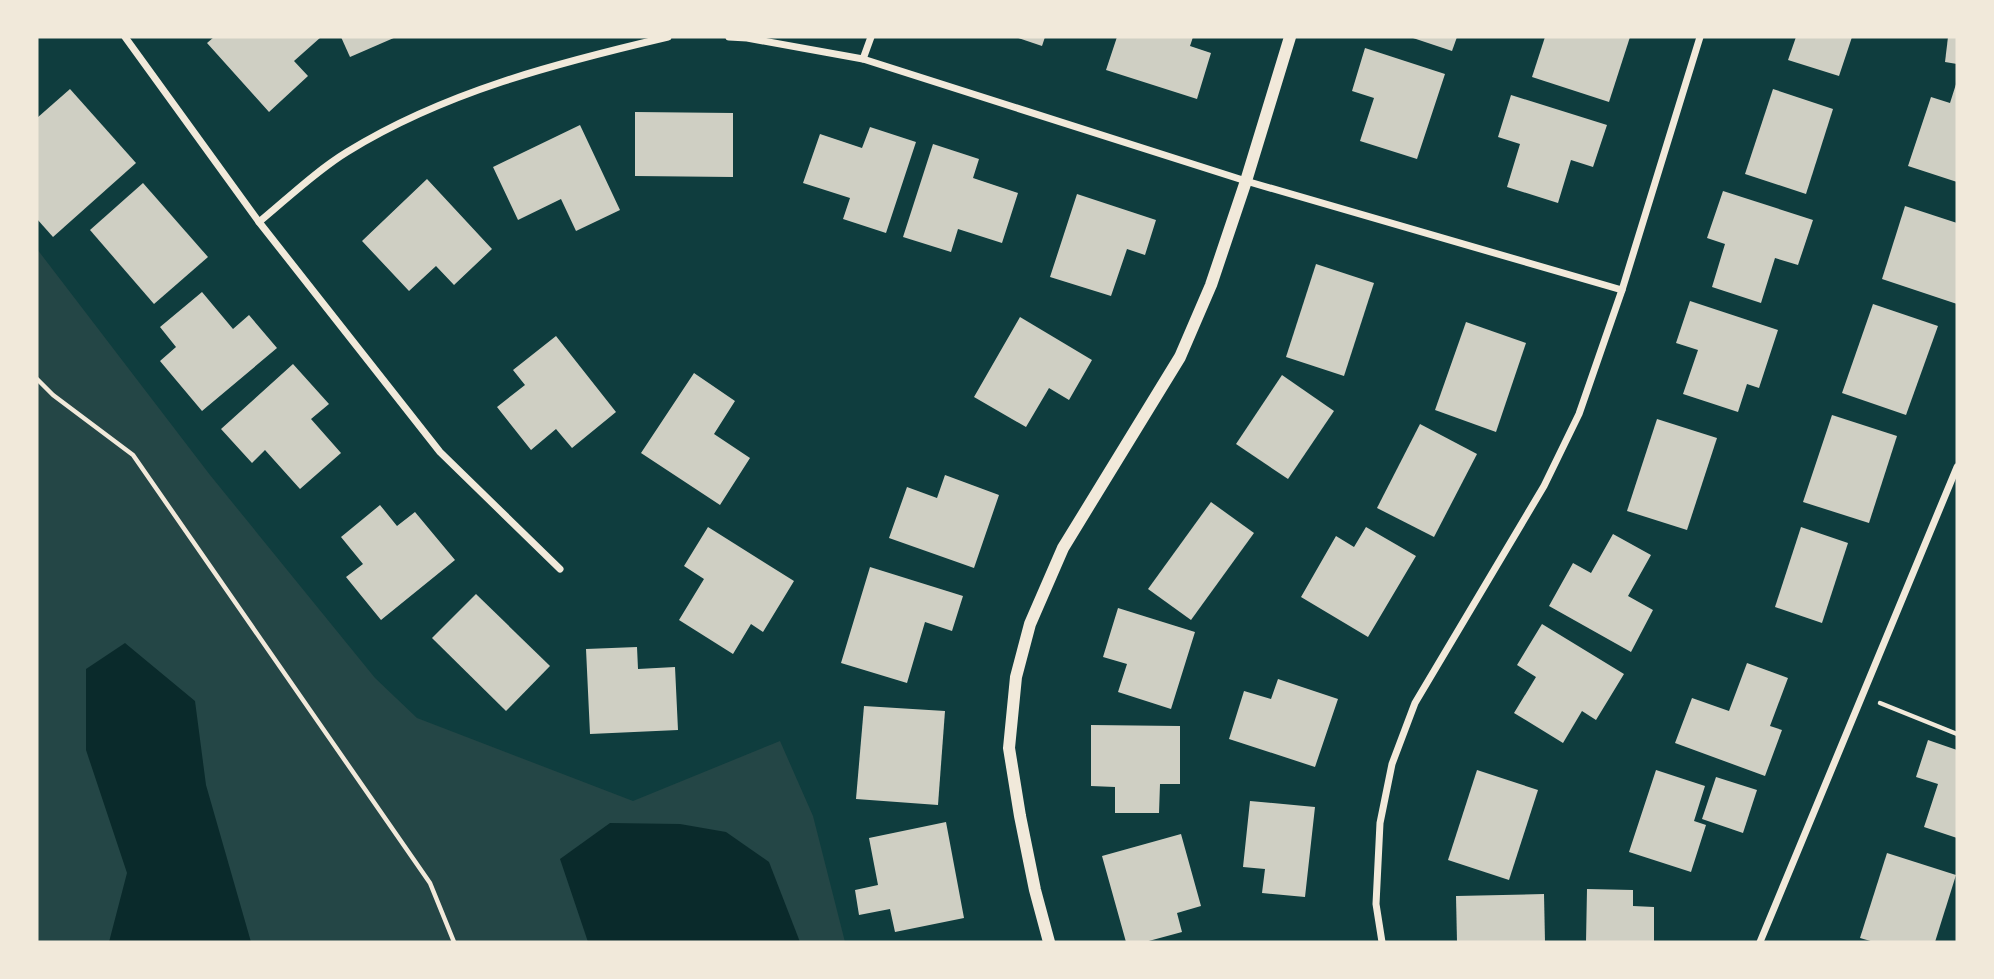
<svg xmlns="http://www.w3.org/2000/svg" width="1994" height="979" font-family="'DM Sans',sans-serif">
<rect width="100%" height="100%" fill="#0f3d3e"/>
<path fill="#244646" d="M37 249 210 475 375 678 417 718 633 801 780 741 813 816 845 942H37Z"/>
<g fill="#0a2a2b">
<path d="M125 643 195 701 206 785 251 942H109L127 873 86 750V669Z"/>
<path d="M610 823 680 824 726 832 769 862 800 942H588L560 859Z"/>
</g>
<g fill="#cfcfc3">
<path d="M214 37H321L294 61 308 76 269 112 207 43Z"/>
<path d="M341 37H396L350 57Z"/>
<path d="M1015 37H1045L1042 46Z"/>
<path d="M1117 37H1193L1190 46 1211 53 1197 99 1106 70Z"/>
<path d="M1410 37H1457L1452 51Z"/>
<path d="M1545 37H1630L1609 102 1532 77Z"/>
<path d="M1796 37H1852L1839 76 1788 60Z"/>
<path d="M1948 37H1957V64L1945 62Z"/>
<path d="M1365 48 1445 74 1417 159 1360 141 1374 98 1352 91Z"/>
<path d="M1957 81V182L1908 166 1931 97 1950 103Z"/>
<path d="M70 89 136 163 53 237 37 219V118Z"/>
<path d="M1773 89 1833 109 1806 194 1745 174Z"/>
<path d="M1511 95 1607 125 1593 167 1571 160 1558 203 1507 187 1520 144 1498 137Z"/>
<path d="M635 112 733 113V177L635 176Z"/>
<path d="M580 125 620 210 576 231 561 199 518 220 493 167Z"/>
<path d="M870 127 916 142 886 233 843 219 850 198 803 183 820 134 862 148Z"/>
<path d="M933 144 979 159 973 178 1018 193 1002 243 958 229 951 252 903 237Z"/>
<path d="M427 179 492 249 454 285 436 266 409 291 362 241Z"/>
<path d="M143 183 208 257 154 304 90 230Z"/>
<path d="M1723 191 1813 220 1798 265 1775 258 1761 303 1712 287 1725 244 1707 238Z"/>
<path d="M1077 194 1156 220 1145 255 1127 249 1111 296 1050 277Z"/>
<path d="M1905 206 1957 223V304L1882 279Z"/>
<path d="M1316 264 1374 283 1344 376 1286 357Z"/>
<path d="M202 292 233 329 249 315 277 348 202 411 160 361 176 347 160 327Z"/>
<path d="M1690 301 1778 330 1759 388 1747 384 1738 412 1683 394 1698 350 1676 343Z"/>
<path d="M1873 304 1938 326 1906 415 1842 393Z"/>
<path d="M1020 317 1092 360 1069 400 1049 388 1026 427 974 397Z"/>
<path d="M1466 322 1526 343 1496 432 1435 410Z"/>
<path d="M556 336 616 412 572 448 556 429 531 450 497 407 525 385 513 370Z"/>
<path d="M293 364 329 404 311 419 341 453 300 489 265 450 252 463 221 429Z"/>
<path d="M694 373 735 401 714 434 750 458 720 505 641 453Z"/>
<path d="M1282 375 1334 411 1288 479 1236 444Z"/>
<path d="M1832 415 1897 436 1869 523 1803 502Z"/>
<path d="M1657 419 1717 438 1687 530 1627 511Z"/>
<path d="M1420 424 1477 454 1434 537 1377 508Z"/>
<path d="M945 475 999 495 974 568 889 538 907 487 937 498Z"/>
<path d="M1211 502 1254 533 1191 620 1148 589Z"/>
<path d="M380 505 397 526 415 512 455 560 381 620 346 577 363 564 341 537Z"/>
<path d="M708 527 794 581 763 632 751 624 733 654 679 620 704 579 684 566Z"/>
<path d="M1366 527 1416 556 1368 637 1301 597 1336 536 1354 547Z"/>
<path d="M1801 527 1848 543 1822 623 1775 607Z"/>
<path d="M1613 534 1651 555 1628 596 1653 610 1631 652 1549 606 1573 563 1591 573Z"/>
<path d="M870 567 963 596 952 631 925 622 907 683 841 663Z"/>
<path d="M476 594 550 666 506 711 432 638Z"/>
<path d="M1118 608 1195 632 1171 709 1118 692 1127 664 1103 657Z"/>
<path d="M1542 624 1624 674 1596 720 1582 711 1563 743 1514 713 1536 677 1517 665Z"/>
<path d="M637 647 638 669 675 667 678 730 590 734 586 649Z"/>
<path d="M1747 663 1788 678 1770 726 1782 730 1765 776 1675 743 1692 698 1729 711Z"/>
<path d="M1278 679 1338 699 1315 767 1229 739 1244 691 1271 699Z"/>
<path d="M864 706 945 711 938 805 856 799Z"/>
<path d="M1091 725 1180 726V784H1160L1159 813H1115V787L1091 786Z"/>
<path d="M1928 740 1957 750V838L1924 827 1938 784 1916 777Z"/>
<path d="M1477 770 1538 790 1509 880 1448 860Z"/>
<path d="M1656 770 1705 786 1694 821 1706 825 1691 872 1629 852Z"/>
<path d="M1716 777 1757 790 1743 833 1702 819Z"/>
<path d="M1250 801 1315 807 1305 897 1262 893 1265 869 1243 867Z"/>
<path d="M946 822 964 918 895 932 890 909 859 915 855 890 878 885 869 838Z"/>
<path d="M1181 834 1201 906 1177 913 1182 932 1145 942H1126L1102 856Z"/>
<path d="M1887 853 1956 875 1935 942H1874L1860 938Z"/>
<path d="M1587 889 1633 890V906L1654 907V942H1586Z"/>
<path d="M1544 894 1545 942H1457L1456 896Z"/>
</g>
<g fill="none" stroke-linecap="round" stroke-linejoin="round">
<g stroke="#f1e9da" stroke-width="4.5">
<path d="M37 379 53 395 133 455 430 883 454 942"/>
<path d="M1880 703 1957 734"/>
</g>
<g stroke="#f1e9da" stroke-width="7">
<path d="M125 37 259 222 440 452 560 569"/>
<path d="M729 37 747 38 863 59 1246 181 1622 290"/>
<path d="M863 59 871 37"/>
<path d="M259 222C287 199 316 171 347 152 444 92 557 63 668 37"/>
<path d="M1382 942 1376 904 1380 823 1392 764 1415 703 1544 486 1579 414 1622 290 1700 37"/>
<path d="M1760 942 1957 467"/>
</g>
<path stroke="#f1e9da" stroke-width="12" d="M1049 942 1035 890 1020 816 1009 748 1016 677 1030 624 1063 548 1180 357 1211 285 1246 181 1290 37"/>
</g>
<rect width="1994" height="979" fill="none" stroke="#f1e9da" stroke-width="77"/>
</svg>
